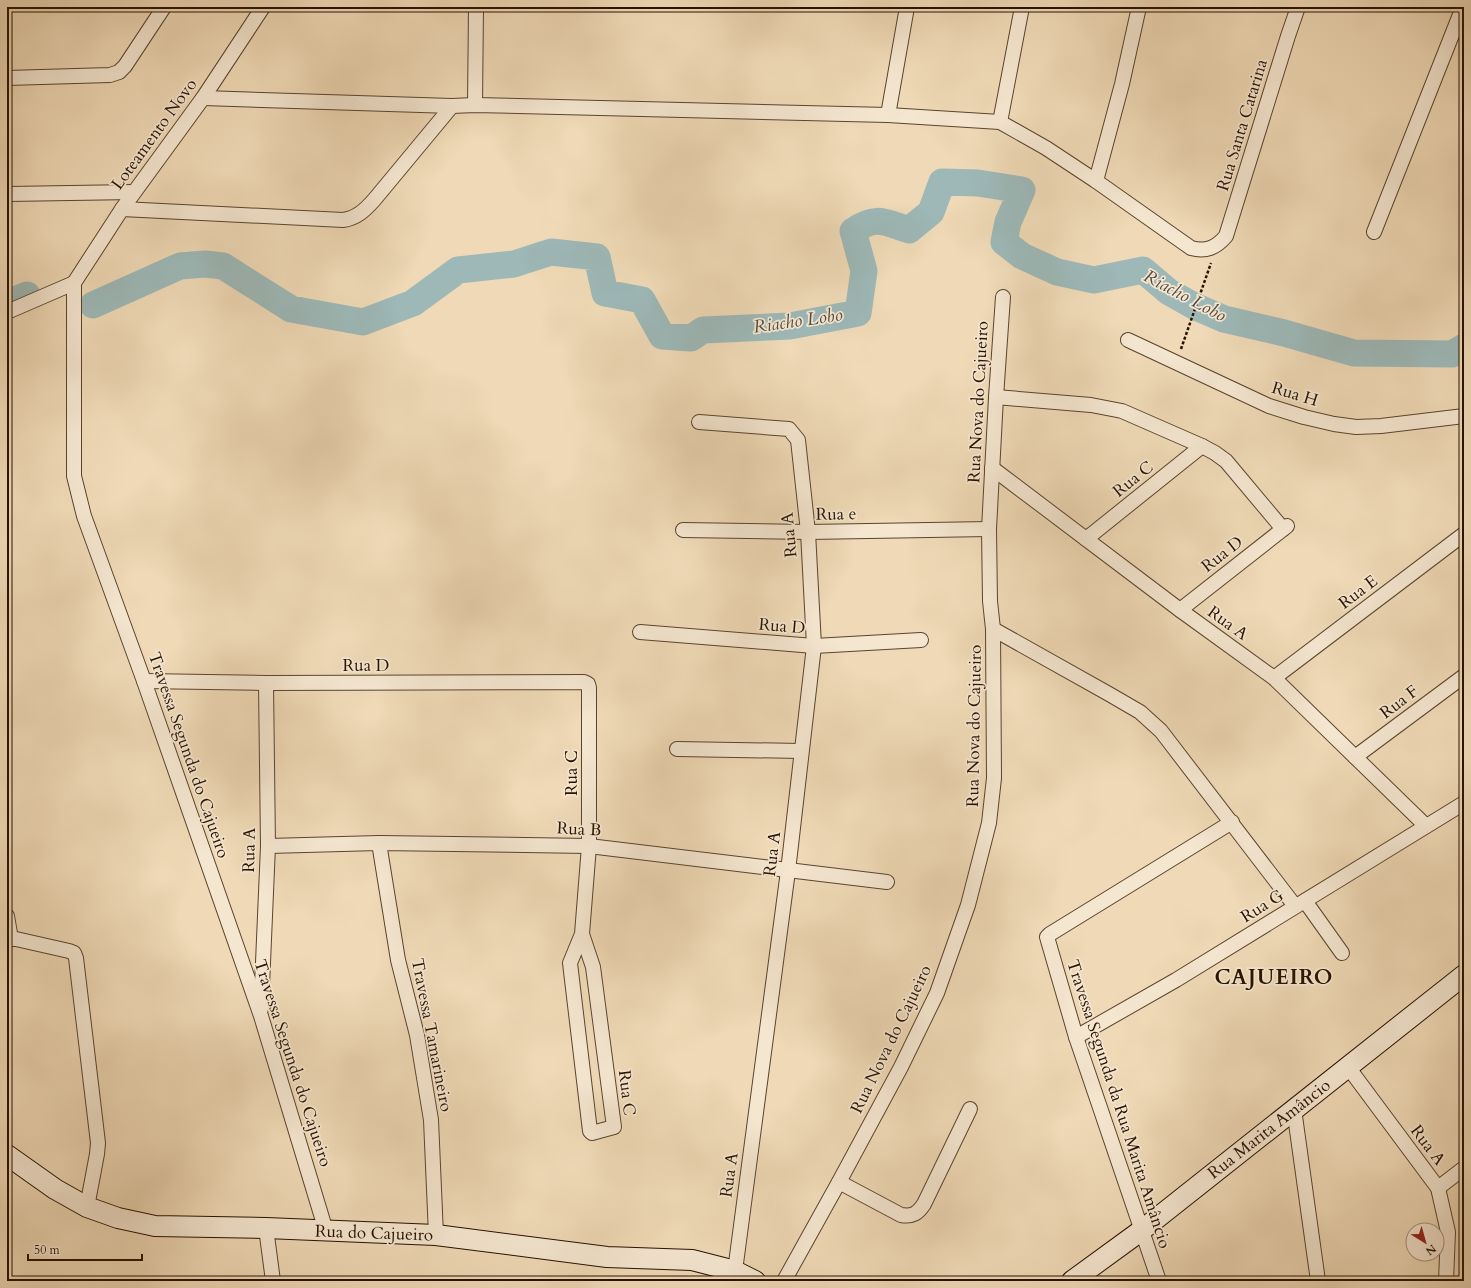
<svg xmlns="http://www.w3.org/2000/svg" width="1471" height="1288" font-family="Cardo,serif">
<rect width="100%" height="100%" fill="#efd9b6"/>
<filter id="stains"><feTurbulence type="fractalNoise" baseFrequency=".005" numOctaves="4"/><feColorMatrix values="0 0 0 0 .2 0 0 0 0 .09 0 0 0 0 .02 0 0 0 .5 -.17"/></filter>
<radialGradient id="worn" r=".72"><stop offset=".6" stop-color="#630" stop-opacity="0"/><stop offset="1" stop-color="#630" stop-opacity=".3"/></radialGradient>
<g fill="none" stroke-linecap="round" stroke-linejoin="round">
<g stroke="#9db8b7" stroke-width="27">
<path d="M7 303 27 295"/>
<path d="M93 305 180 266 205 264 223 266 291 309 363 322 413 303 458 270 514 264 551 252 597 257 605 293 642 300 662 336 691 338 703 330 790 326 858 313 864 271 853 231C876 215 884 222 909 230L931 212 942 182 978 183 1022 190 1008 222 1004 242 1022 256 1057 272 1094 280 1143 270 1169 292 1194 306 1224 319 1284 333 1354 353 1452 354 1464 347"/>
</g>
<g stroke="#5a442e" stroke-width="16">
<g id="street">
<path d="M7 78 110 75 119 72 125 66 164 7"/>
<path d="M203 98 452 106 475 105 888 115 1000 122 1046 148 1096 181 1191 248C1206 252 1216 248 1226 236L1288 36 1298 7"/>
<path d="M475 105 476 7"/>
<path d="M888 115 907 7"/>
<path d="M1000 122 1022 7"/>
<path d="M1096 181 1122 84 1139 7"/>
<path d="M7 194 134 192"/>
<path d="M122 209 343 220C357 218 365 210 374 200L452 106"/>
<path d="M1374 232 1463 7"/>
<path d="M74 283V476L84 516 144 681 261 1016 326 1231"/>
<path d="M74 283 122 209 203 98 263 7"/>
<path d="M7 312 74 283"/>
<path d="M1128 340 1269 406 1304 417 1334 424 1356 427 1381 426 1464 416"/>
<path d="M996 397 1091 405 1122 411 1202 446 1215 453 1226 461 1283 529"/>
<path d="M699 422 789 429 798 440 808 532 814 646 788 871 735 1271"/>
<path d="M992 468 1180 610 1274 678 1426 826"/>
<path d="M683 530 808 532 989 529"/>
<path d="M1086 539 1202 446"/>
<path d="M1180 610 1287 526"/>
<path d="M993 629 1109 694 1140 712 1161 731 1295 906"/>
<path d="M640 632 814 646 921 640"/>
<path d="M1274 678 1464 534"/>
<path d="M144 681 266 683 584 682 588 684 589 688V846L582 934 570 963 590 1131 592 1133 614 1127 593 967 582 934"/>
<path d="M677 749 801 751"/>
<path d="M1355 757 1464 676"/>
<path d="M379 843 398 960 417 1035 431 1120 436 1235"/>
<path d="M268 846 379 843 589 846 887 882"/>
<path d="M1305 901 1342 953"/>
<path d="M7 916 11 939"/>
<path d="M7 939H16L69 951 74 953 76 958 98 1143 97 1154 87 1207"/>
<path d="M261 1009 268 846 266 683"/>
<path d="M1076 1037 1176 980 1464 803"/>
<path d="M1348 1067 1438 1188 1448 1232 1446 1281"/>
<path d="M1294 1109 1318 1281"/>
<path d="M839 1182 901 1215C913 1217 918 1213 924 1204L970 1109"/>
<path d="M1438 1188 1464 1168"/>
<path d="M266 1228 273 1281"/>
<path d="M784 1281 839 1182 901 1067 937 993 968 905 989 823 994 778 993 629 990 601 989 529 996 397 1003 297"/>
<path d="M1159 1281 1076 1037 1047 937 1050 934 1232 822"/>
</g>
</g>
<g stroke="#281200" stroke-width="22">
<g id="secondary">
<path d="M7 1155 55 1189 87 1207 118 1218 155 1226 266 1228 436 1235 607 1257 692 1260 735 1271 755 1281"/>
<path d="M1072 1281 1142 1230 1464 975"/>
</g>
</g>
<path stroke="#281200" stroke-width="2.5" stroke-dasharray="3 2" stroke-linecap="butt" d="M1181 349 1211 263"/>
<use href="#street" stroke="#f5e6d0" stroke-width="14"/>
<use href="#secondary" stroke="#f5e6d0" stroke-width="20"/>
</g>
<g text-anchor="middle" dominant-baseline="central" stroke-width="3.5" stroke-linejoin="round" paint-order="stroke">
<g font-size="17" fill="#281200" stroke="#f5e6d0">
<text transform="translate(1242 125) rotate(-73)">Rua Santa Catarina</text>
<text transform="translate(154 134) rotate(-54)">Loteamento Novo</text>
<text transform="translate(1295 394) rotate(17)">Rua H</text>
<text transform="translate(978 402) rotate(-87)">Rua Nova do Cajueiro</text>
<text transform="translate(1133 479) rotate(-39)">Rua C</text>
<text transform="translate(836 514) rotate(-1)">Rua e</text>
<text transform="translate(789 535) rotate(-95)">Rua A</text>
<text transform="translate(1222 554) rotate(-38)">Rua D</text>
<text transform="translate(1358 592) rotate(-37)">Rua E</text>
<text transform="translate(1228 623) rotate(36)">Rua A</text>
<text transform="translate(782 626) rotate(5)">Rua D</text>
<text x="366" y="665">Rua D</text>
<text transform="translate(1399 702) rotate(-37)">Rua F</text>
<text transform="translate(974 726) rotate(-89)">Rua Nova do Cajueiro</text>
<text transform="translate(189 755) rotate(71)">Travessa Segunda do Cajueiro</text>
<text transform="translate(571 773) rotate(-90)">Rua C</text>
<text transform="translate(579 829) rotate(3)">Rua B</text>
<text transform="translate(249 850) rotate(-89)">Rua A</text>
<text transform="translate(772 854) rotate(-83)">Rua A</text>
<text transform="translate(1262 906) rotate(-32)">Rua G</text>
<text transform="translate(432 1035) rotate(79)">Travessa Tamarineiro</text>
<text transform="translate(891 1039) rotate(-64)">Rua Nova do Cajueiro</text>
<text transform="translate(293 1063) rotate(72)">Travessa Segunda do Cajueiro</text>
<text transform="translate(627 1093) rotate(83)">Rua C</text>
<text transform="translate(1119 1104) rotate(72)">Travessa Segunda da Rua Marita Amâncio</text>
<text transform="translate(1269 1129) rotate(-38)">Rua Marita Amâncio</text>
<text transform="translate(1428 1145) rotate(53)">Rua A</text>
<text transform="translate(729 1175) rotate(-82)">Rua A</text>
<text transform="translate(374 1233) rotate(2)">Rua do Cajueiro</text>
</g>
<g font-size="18" font-style="italic" fill="#514c40" stroke="#f5e6d0">
<text transform="translate(1185 296) rotate(28)">Riacho Lobo</text>
<text transform="translate(798 321) rotate(-8)">Riacho Lobo</text>
</g>
<g font-size="21" font-weight="bold" letter-spacing="1" fill="#281200" stroke="#f5e6d0">
<text x="1274" y="977">CAJUEIRO</text>
</g>
</g>
<rect width="1471" height="1288" fill="none" stroke="#efd9b6" stroke-width="24"/>
<rect x="8" y="8" width="1455" height="1272" fill="none" stroke="#281200" stroke-width="2"/>
<rect x="12" y="12" width="1447" height="1264" fill="none" stroke="#281200"/>
<g transform="translate(1425 1242) rotate(143)"><circle r="19" fill="#f5e6d0" stroke="#a3917d"/>
<path d="M0-3L7 15L0 10L-7 15Z" fill="#8f2418"/>
<text y="-6" font-size="11" font-weight="bold" text-anchor="middle" fill="#281200">N</text>
</g>
<path d="M28 1254v6h114v-6" fill="none" stroke="#281200" stroke-width="2"/>
<text x="34" y="1254" font-size="12" fill="#281200" stroke="#f5e6d0" stroke-width="3" paint-order="stroke">50 m</text>
<rect width="100%" height="100%" filter="url(#stains)"/>
<rect width="100%" height="100%" fill="url(#worn)"/>
</svg>
